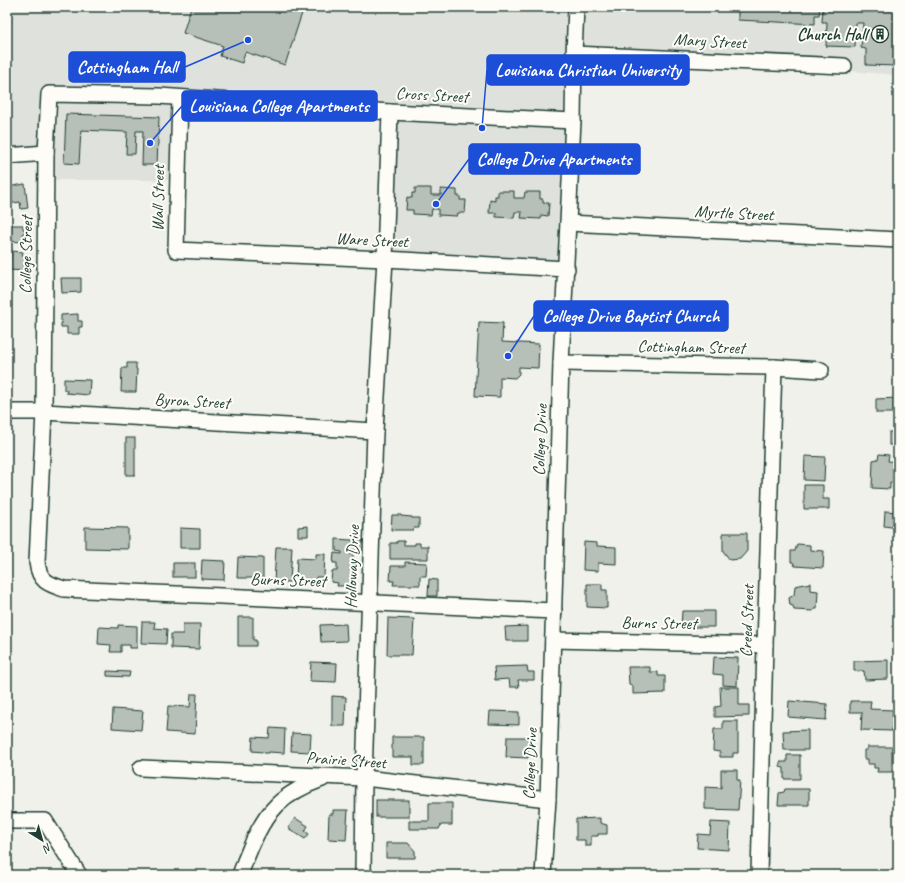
<svg xmlns="http://www.w3.org/2000/svg" width="905" height="882" font-family="Caveat,sans-serif">
<rect width="100%" height="100%" fill="#f0f1eb"/>
<filter id="ink" filterUnits="userSpaceOnUse"><feTurbulence type="fractalNoise" baseFrequency=".025" numOctaves="2"/><feDisplacementMap in="SourceGraphic" scale="8" xChannelSelector="R" yChannelSelector="G"/><feConvolveMatrix kernelMatrix="1 2 1 2 8 2 1 2 1" color-interpolation-filters="sRGB"/></filter>
<g filter="url(#ink)">
<path fill="#dfe2dc" d="M7 7H898V75L570 49 561 258 558 261 395 254 392 249 398 110 175 96 171 180H54V146L7 149Z"/>
<g fill="#b6bfb8" stroke="#1f3d34">
<path d="M191 7H304L285 65 245 52 242 63 220 56 223 46 183 33Z"/>
<path d="M734 7H820L819 15H815V24L738 20V11L734 10Z"/>
<path d="M823 7 866 10V7H898V66L866 65V49L861 48 863 23H856L855 47 826 46 827 22H822Z"/>
<path d="M66 114 159 117 157 165H142L143 131H136L135 154H126L127 132 81 130 79 164 64 163Z"/>
<path d="M25 184 28 208 21 209 20 202 7 204V187Z"/>
<path d="M415 188H431V195H441V189L457 190V196H460V200H466L465 213H458L457 216 438 215V209H432L431 215 413 214V210H406L407 197 412 198V193H415Z"/>
<path d="M498 191H514V198H524L525 192H540V199H543V203H549L548 216 541 215V219L521 218 522 212H515L514 218 496 217V213H489L490 200 495 201V196H498Z"/>
<path d="M9 225H23V229L25 230V234L23 233 22 242 8 241Z"/>
<path d="M11 251 23 252 22 256H27V264H24V271L9 270Z"/>
<path d="M61 278H81V292L62 293Z"/>
<path d="M78 314V321H82V327H79V334H67V327H61V315Z"/>
<path d="M479 322 503 323 502 342 539 344 538 368 519 367V374L515 378 500 377V397L475 396Z"/>
<path d="M127 363H136V369H137L136 392H121L122 368H127Z"/>
<path d="M64 379 90 380 89 395 66 393 67 390H64Z"/>
<path d="M898 398V413H876V399Z"/>
<rect x="889" y="432" width="9" height="13"/>
<rect x="126" y="438" width="9" height="37"/>
<path d="M879 454 889 455 888 461 898 462V483H890V489L872 488 873 460 878 459Z"/>
<path d="M805 456 825 457 824 481 804 480Z"/>
<path d="M804 485H823V499H829V509H804Z"/>
<path d="M885 511 898 512V528L884 526Z"/>
<path d="M392 515H401V516L412 517V518H419V528H414L413 530H391Z"/>
<path d="M308 526V536H298V527Z"/>
<path d="M85 527 128 528V549L85 548Z"/>
<path d="M180 528 200 529V548H180Z"/>
<path d="M723 533H747V551L740 559 730 560 723 551Z"/>
<path d="M336 539 365 541 364 551H352V553H350V554L353 555 352 581H350V586H337L338 583 331 582 332 571H337V563H333L334 553 342 554V552L336 551Z"/>
<path d="M397 541H404V545H415V543H420V546H428V559H390V543H397Z"/>
<path d="M584 542 597 543V546L616 547V564L598 563V571L583 570Z"/>
<path d="M797 544 810 545V550L824 551 823 568 795 566 793 562H791V551H795Z"/>
<path d="M276 547H292L290 582H274Z"/>
<path d="M316 554H325L324 577H316V581L296 580 297 558 316 559Z"/>
<path d="M238 557 263 558V578H237Z"/>
<path d="M202 560 225 561 224 580 201 579Z"/>
<path d="M405 562 427 563 426 576H420V585H393L394 581H390L391 566H405Z"/>
<rect x="173" y="563" width="22" height="14"/>
<path d="M429 579 437 580V596H428Z"/>
<path d="M810 583V590L818 591 817 609H814L813 611 794 610 793 606 790 605 789 598 794 595 795 586Z"/>
<path d="M587 584H602V590H607V608L587 607Z"/>
<path d="M682 611H714V627H681Z"/>
<path d="M238 617H253V640H256V646H238Z"/>
<path d="M388 618 414 619 412 655H387Z"/>
<path d="M142 622H155L154 628 167 629 166 644 141 643Z"/>
<path d="M183 624H200L199 649 171 648V634H183Z"/>
<path d="M346 624 347 641 321 642 320 625Z"/>
<path d="M118 625 137 626V648H130V645H121V652H110L111 645 98 644 99 627 118 628Z"/>
<path d="M527 626V641H506L505 627Z"/>
<path d="M714 657 738 658 737 686 723 685V675L713 674Z"/>
<path d="M888 660V679L865 680 864 671H854V661Z"/>
<path d="M311 662 337 663 336 682 310 681Z"/>
<path d="M527 666 528 672H534V680H518L519 687H510L509 679 495 680 494 667Z"/>
<path d="M628 667H650V672H658V676H665V693L633 694V686L629 684Z"/>
<path d="M107 671 130 672 129 677 107 676Z"/>
<path d="M720 687H739V705H749V716L715 717V707L721 706Z"/>
<path d="M191 694H197L195 734 166 732 168 706 190 707Z"/>
<path d="M332 696 346 697 345 726H332Z"/>
<path d="M789 701 827 704 826 720 788 717Z"/>
<path d="M850 701H871L870 709 893 710 892 731 861 730 862 712H850Z"/>
<path d="M113 709 143 711 141 730 112 728Z"/>
<path d="M490 711 519 712V725L489 724Z"/>
<path d="M723 721H738V753H733V757H720V752L713 751 714 729H723Z"/>
<path d="M270 728 285 729 284 753 269 752V753H264L263 752 252 751 253 737 269 738Z"/>
<path d="M808 730V750H784L783 731Z"/>
<path d="M292 733 311 734 310 752 291 751Z"/>
<path d="M392 737H424V765H413V757H392Z"/>
<path d="M507 737H529L528 758 506 757Z"/>
<path d="M867 747H892V772H877L878 768H874V764H868V759H864V750H867Z"/>
<path d="M787 755H800V779H784V768L780 767V762H787Z"/>
<path d="M721 770H737V780H740L738 810 705 809V787L721 788Z"/>
<path d="M785 789H809V805H778L779 793 784 792Z"/>
<rect x="376" y="800" width="33" height="17"/>
<path d="M429 803H452V825H441L439 829H409V821H429Z"/>
<path d="M333 810H348L346 840 328 839 329 814H333Z"/>
<path d="M295 818 308 826 305 831 309 834 305 839 288 828Z"/>
<path d="M600 818V823L607 825V834H598V836H591V846H585V840H576V819Z"/>
<path d="M711 822 730 823 729 850 697 848 698 834 710 835Z"/>
<path d="M386 843H408L415 851V858H386Z"/>
</g>
<g fill="none" stroke-linecap="round" stroke-linejoin="round">
<g stroke="#1f3d34" stroke-width="18">
<g id="minor">
<path d="M574 54 844 66"/>
<path d="M180 98 176 250 385 259 567 269"/>
<path d="M7 156 46 153"/>
<path d="M568 223 898 240"/>
<path d="M561 363 774 367 821 370"/>
<path d="M7 412H44L375 431"/>
<path d="M554 611 64 589C48 584 39 581 37 562L44 412 46 153 49 94 159 96 390 112 573 121"/>
<path d="M553 640 765 645"/>
<path d="M141 768 364 778 548 799"/>
<path d="M7 821H45L79 875"/>
<path d="M240 875C243 866 246 858 250 849 265 811 283 793 322 779"/>
<path d="M363 875 364 778 375 431 385 259 390 112"/>
<path d="M543 875 548 799 561 363 573 121 574 54 576 7"/>
<path d="M759 875 765 645 774 367"/>
</g>
</g>
<use href="#minor" stroke="#fdfcf7" stroke-width="15"/>
</g>
</g>
<defs>
<g id="building-ring" transform="scale(0.9)"><circle r="9.5" fill="#fdfcf7" stroke="#1f3d34" stroke-width="1.5"/><path d="M-4-6H4V6H1V3H-1V6H-4ZM-2.5-4.3h1.7v1.8h-1.7ZM.8-4.3h1.7v1.8H.8ZM-2.5-1h1.7V.8h-1.7ZM.8-1h1.7V.8H.8Z" fill="#1f3d34"/></g>
</defs>
<g fill-rule="evenodd">
<use href="#building-ring" x="880" y="34"/>
</g>
<g text-anchor="middle" dominant-baseline="central" stroke-width="4" stroke-linejoin="round" paint-order="stroke">
<g font-size="17" font-weight="bold" fill="#1f3d34" stroke="#fdfcf7" text-anchor="end">
<text x="867" y="34">Church Hall</text>
</g>
<g font-size="17" fill="#1f3d34" stroke="#fdfcf7">
<text transform="translate(710 41) rotate(3)">Mary Street</text>
<text transform="translate(432 95) rotate(3)">Cross Street</text>
<text transform="translate(158 198) rotate(-89)">Wall Street</text>
<text transform="translate(734 213) rotate(3)">Myrtle Street</text>
<text transform="translate(372 240) rotate(3)">Ware Street</text>
<text transform="translate(26 255) rotate(-89)">College Street</text>
<text transform="translate(691 347) rotate(1)">Cottingham Street</text>
<text transform="translate(192 401) rotate(3)">Byron Street</text>
<text transform="translate(540 440) rotate(-88)">College Drive</text>
<text transform="translate(352 567) rotate(-88)">Holloway Drive</text>
<text transform="translate(288 580) rotate(2)">Burns Street</text>
<text transform="translate(747 621) rotate(-88)">Creed Street</text>
<text transform="translate(659 623) rotate(1)">Burns Street</text>
<text transform="translate(346 760) rotate(4)">Prairie Street</text>
<text transform="translate(530 764) rotate(-88)">College Drive</text>
</g>
</g>
<path fill="none" stroke="#1d4ed8" stroke-width="1.5" d="M248 40L185 67M482 128L487 70M150 143L182 106M436 204L469 159M508 356L534 316"/>
<g fill="#1d4ed8" stroke="#fdfcf7" stroke-width="1.5">
<circle cx="248" cy="40" r="4"/>
<circle cx="482" cy="128" r="4"/>
<circle cx="150" cy="143" r="4"/>
<circle cx="436" cy="204" r="4"/>
<circle cx="508" cy="356" r="4"/>
</g>
<g fill="#1d4ed8" stroke="#1d4ed8" stroke-width="1.5">
<rect x="69" y="52" width="116" height="30" rx="4"/>
<rect x="487" y="55" width="202" height="30" rx="4"/>
<rect x="182" y="91" width="195" height="30" rx="4"/>
<rect x="469" y="144" width="171" height="30" rx="4"/>
<rect x="534" y="301" width="194" height="30" rx="4"/>
</g>
<g font-size="18" text-anchor="middle" font-weight="bold" fill="#fff">
<text x="127" y="73">Cottingham Hall</text>
<text x="588" y="76">Louisiana Christian University</text>
<text x="279" y="112">Louisiana College Apartments</text>
<text x="554" y="165">College Drive Apartments</text>
<text x="631" y="322">College Drive Baptist Church</text>
</g>
<rect width="905" height="882" fill="none" stroke="#fdfcf7" stroke-width="24"/>
<rect x="12" y="12" width="881" height="858" fill="none" stroke="#1f3d34" stroke-width="1.5" filter="url(#ink)"/>
<g transform="translate(42 840) rotate(143)" stroke="#fdfcf7" stroke-width="3" paint-order="stroke">
<path d="M0-3L7 15L0 10L-7 15Z" fill="#1f3d34"/>
<text y="-6" font-size="11" font-weight="bold" text-anchor="middle" fill="#1f3d34">N</text>
</g>
</svg>
